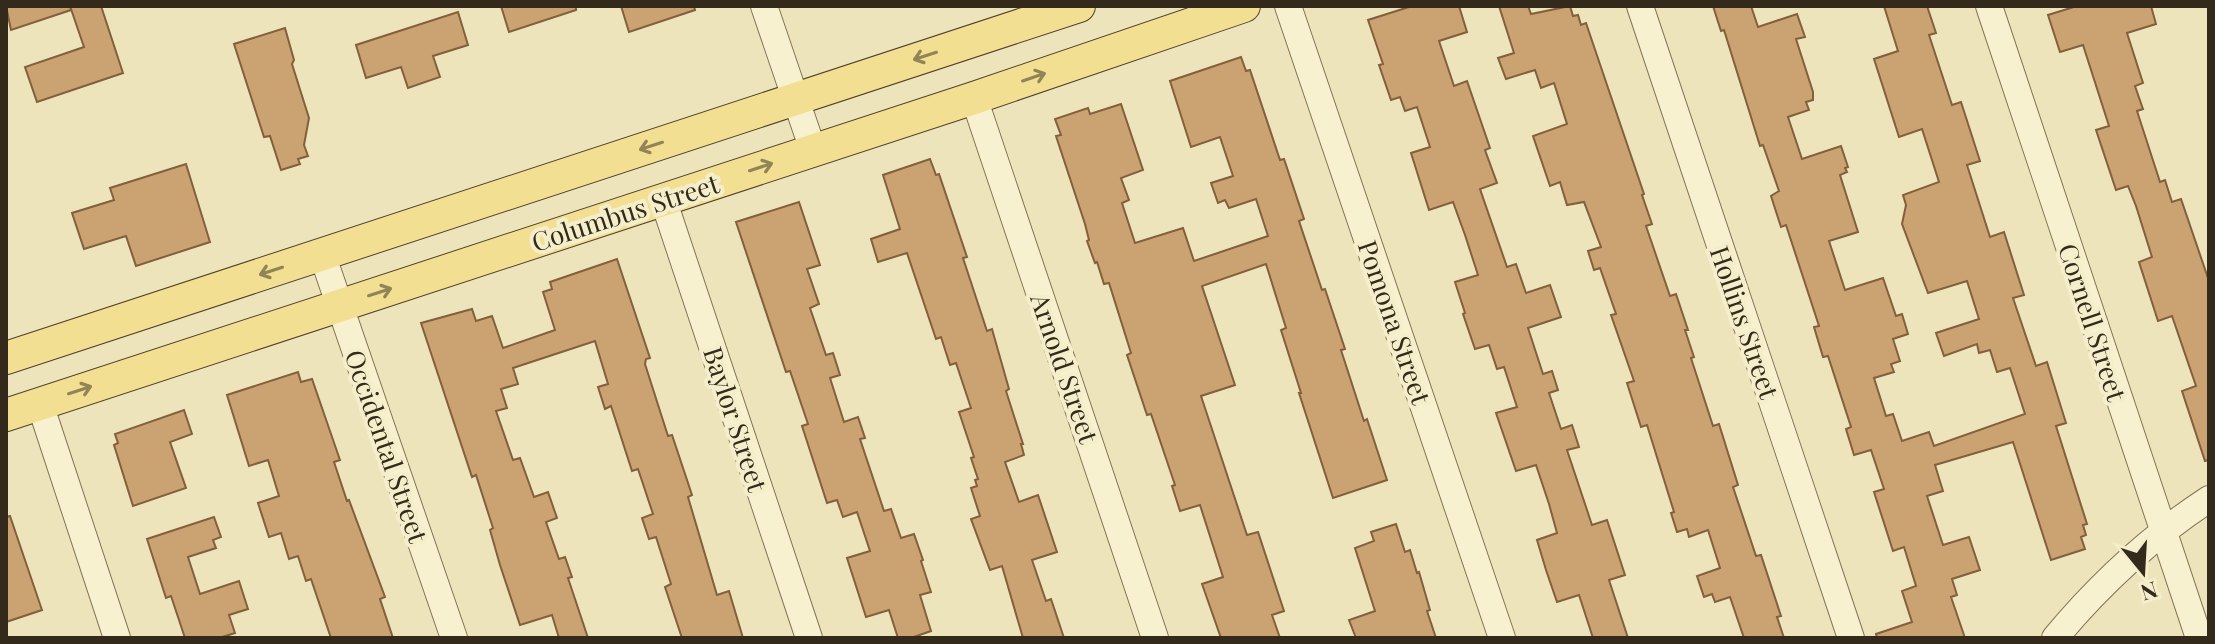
<svg xmlns="http://www.w3.org/2000/svg" width="2215" height="644" font-family="'Playfair Display',serif">
<rect width="100%" height="100%" fill="#ede4bc"/>
<g fill="#cba272" stroke="#83603c" stroke-width="2">
<path d="M6 6H70L71 10 11 30Z"/>
<path d="M70 6H101L123 73 37 102 25 67 84 47Z"/>
<path d="M501 6H576V10L509 32Z"/>
<path d="M621 6H694L695 10 629 32Z"/>
<path d="M1412 6H1459L1467 32 1439 41 1454 86 1467 81 1490 148 1485 150 1497 183 1480 189 1507 267 1516 264 1526 293 1550 285 1561 317 1528 328 1543 374 1552 371 1558 390 1549 393 1561 429 1572 425 1579 447 1567 450 1592 525 1607 520 1625 575 1609 580 1628 638H1593L1579 595 1557 602 1546 570 1537 540 1557 533 1549 504 1536 465 1516 471 1496 413 1517 407 1504 367 1497 369 1489 345 1475 349 1463 314 1465 313 1455 282 1478 275 1465 235 1453 202 1429 210 1411 153 1430 147 1417 107 1405 111 1400 97 1391 100 1379 65 1383 64 1368 20Z"/>
<path d="M1499 6H1528L1531 14 1570 6 1573 16 1578 15 1581 25 1586 23 1644 194 1642 195 1652 224 1646 226 1670 296 1676 294 1688 330H1685L1694 357 1691 358 1713 426 1719 424 1738 485 1733 487 1756 556 1761 555 1781 616 1777 617 1784 638H1744L1730 597 1715 602 1712 594 1704 597 1697 576 1720 568 1708 530 1689 537 1687 529 1677 532 1671 513 1674 512 1647 425 1641 427 1627 383 1634 381 1611 315 1616 314 1600 268 1594 270 1588 251 1601 247 1584 202 1567 205 1560 182 1550 186 1533 136 1567 124 1554 83 1541 88 1535 70 1506 79 1498 58 1514 53Z"/>
<path d="M1713 6H1751L1758 27 1797 14 1805 37 1796 39 1813 92V100L1806 102 1809 110 1788 117 1802 159 1841 146 1848 167 1845 168 1847 172 1840 175 1858 232 1829 241 1845 290 1883 278 1896 316 1902 314 1908 334 1893 339 1900 361 1891 364 1894 372 1874 378 1886 416 1893 414 1902 441 1929 432 1934 446 2025 414 2010 368 1997 372 1990 350 1979 353 1977 344 1944 356 1936 333 1979 319 1967 281 1928 293 1902 224 1906 205 1903 195 1939 182 1922 129 1899 137 1874 59 1898 51 1884 6H1927L1936 33 1929 35 1952 105 1961 102 1980 161 1967 165 1990 237 2004 232 2024 295 2013 298 2036 366 2047 362 2066 423 2056 426 2087 524 2083 525 2086 535 2081 537 2085 549 2051 560 2013 442 1935 465 1943 491 1927 496 1943 545 1969 537 1980 570 1952 579 1957 595 1951 597 1965 638H1877L1876 634 1912 622 1902 591 1916 586 1904 547 1893 551 1874 492 1884 489 1871 450 1854 455 1846 429 1851 427 1828 356 1823 357 1814 327 1819 326 1786 225 1781 227 1771 196 1779 191 1763 145 1760 146 1724 30 1721 31Z"/>
<path d="M2077 6H2151L2156 24 2127 33 2143 83 2135 86 2143 109 2137 111 2160 182 2165 180 2172 202 2181 199 2209 281V460L2205 461 2182 391 2196 386 2172 316 2158 321 2139 262 2152 257 2136 206 2128 186 2116 190 2096 130 2109 126 2083 45 2060 52 2048 15Z"/>
<path d="M458 12 468 45 433 56 440 77 408 88 401 67 366 78 356 45Z"/>
<path d="M285 28 294 60 292 64 309 118 304 145 308 156 298 159 300 164 281 170 270 136 264 137 234 44Z"/>
<path d="M1241 57 1246 71 1250 70 1280 160 1284 159 1304 219 1299 221 1322 290 1325 289 1345 349 1341 350 1364 421 1367 419 1387 480 1333 498 1299 393H1301L1281 330 1286 328 1266 264 1202 286 1235 385 1201 396 1247 535 1258 532 1284 611 1272 615 1280 638H1221L1202 584 1223 577 1200 505 1180 511 1172 486 1175 485 1151 414 1147 415 1127 355 1131 353 1109 283 1104 284 1097 262 1095 263 1087 241 1089 240 1085 224 1056 136 1061 135 1055 119 1088 108 1090 114 1121 104 1143 170 1121 178 1129 200 1122 203 1135 243 1183 228 1194 261 1268 236 1256 199 1229 208 1225 200 1218 203 1211 183 1233 176 1220 137 1191 147 1170 81Z"/>
<path d="M930 159 936 175 939 174 967 257 963 258 987 331 992 329 1009 389 1006 391 1023 444H1021L1024 455 1005 462 1019 502 1038 495 1057 552 1032 560 1046 601 1051 599 1064 638H1023L1002 566 990 570 971 519 980 516 971 488 977 486 975 480 978 479 971 458 974 457 959 412 971 408 956 363 950 365 941 337 936 339 907 253 878 262 871 239 900 229 883 175Z"/>
<path d="M186 164 210 242 136 266 126 236 84 249 72 213 114 200 110 188Z"/>
<path d="M799 202 820 265 807 269 819 304 810 308 826 355 833 353 840 375 830 378 844 422 858 417 865 438 860 439 884 511 891 509 901 538 914 534 923 560 921 561 931 592 920 595 931 631 911 638H898L889 610 866 617 847 558 870 551 857 512 843 517 837 500 827 503 802 426 808 424 790 371 786 372 736 222Z"/>
<path d="M617 259 650 358 646 359 645 364 668 436 672 435 692 495 688 497 717 595 729 591 743 638H682L665 587 671 584 656 537 649 539 642 518 653 514 638 469 632 471 611 406 605 409 598 387 608 384 595 341 513 368 518 384 501 389 507 408 496 411 513 460 520 458 534 497 548 492 557 518 546 522 559 559 565 557 572 577 568 578 588 638H559L552 615 520 625 500 565 490 530 493 528 476 475 472 477 421 323 472 309 476 321 492 316 503 348 555 330 543 292 552 289 550 282Z"/>
<path d="M298 372 301 382 312 379 340 460 334 462 347 501 349 500 385 597 380 599 393 638H331L311 579 306 581 298 556 289 559 281 533 269 537 258 503 279 496 268 460 249 466 227 395Z"/>
<path d="M184 410 192 434 170 442 186 488 133 506 114 445 118 443 115 434Z"/>
<path d="M10 516 42 610 6 622V517Z"/>
<path d="M214 517 221 537 213 540 216 548 188 557 200 594 239 581 248 609 229 615 235 633 219 638H185L171 596 166 598 147 539Z"/>
<path d="M1396 524 1405 552 1410 550 1417 573 1419 572 1430 610 1427 611 1436 638H1356L1349 620 1375 611 1355 548 1374 541 1371 532Z"/>
</g>
<g fill="none" stroke-linecap="round" stroke-linejoin="round">
<g stroke="#847456" stroke-width="28">
<g id="minor">
<path d="M764 6 813 150"/>
<path d="M1288 6 1502 638"/>
<path d="M1640 6 1851 638"/>
<path d="M1989 6 2199 638"/>
<path d="M974 98 1155 638"/>
<path d="M663 199 809 638"/>
<path d="M322 254 454 638"/>
<path d="M40 404 117 638"/>
<path d="M2055 638C2099 585 2151 537 2209 499"/>
</g>
</g>
<g stroke="#51412b" stroke-width="34">
<g id="major">
<path d="M6 358 1079 6"/>
<path d="M6 415 974 98 1244 6"/>
</g>
</g>
<use href="#minor" stroke="#f8f1cf" stroke-width="26"/>
<use href="#major" stroke="#f2df92" stroke-width="32"/>
</g>
<defs><path id="oneway-shaft" d="M-6 0H5M1.5-3L5.5 0L1.5 3" fill="none" stroke-width="1.6" stroke-linecap="round" stroke-linejoin="round" transform="scale(2)"/></defs>
<g stroke="#928456">
<use href="#oneway-shaft" transform="translate(925 56) rotate(162)"/>
<use href="#oneway-shaft" transform="translate(1034 77) rotate(-19)"/>
<use href="#oneway-shaft" transform="translate(651 146) rotate(162)"/>
<use href="#oneway-shaft" transform="translate(761 167) rotate(-18)"/>
<use href="#oneway-shaft" transform="translate(271 271) rotate(162)"/>
<use href="#oneway-shaft" transform="translate(380 292) rotate(-18)"/>
<use href="#oneway-shaft" transform="translate(80 390) rotate(-18)"/>
</g>
<g text-anchor="middle" dominant-baseline="central" stroke-width="8" stroke-linejoin="round" paint-order="stroke">
<g font-size="26" fill="#332a1b" stroke="#f5eecb">
<text transform="translate(625 212) rotate(-18)">Columbus Street</text>
<text transform="translate(1395 322) rotate(71)">Pomona Street</text>
<text transform="translate(1745 322) rotate(71)">Hollins Street</text>
<text transform="translate(2093 322) rotate(72)">Cornell Street</text>
<text transform="translate(1065 368) rotate(71)">Arnold Street</text>
<text transform="translate(736 419) rotate(72)">Baylor Street</text>
<text transform="translate(387 446) rotate(71)">Occidental Street</text>
</g>
</g>
<rect width="2215" height="644" fill="none" stroke="#332a1b" stroke-width="16"/>
<g transform="translate(2143 572) rotate(162)" stroke="#f5eecb" stroke-width="6" paint-order="stroke">
<path d="M0-6L14 30L0 20L-14 30Z" fill="#332a1b"/>
<text y="-12" font-size="22" font-weight="bold" text-anchor="middle" fill="#332a1b">N</text>
</g>
</svg>
